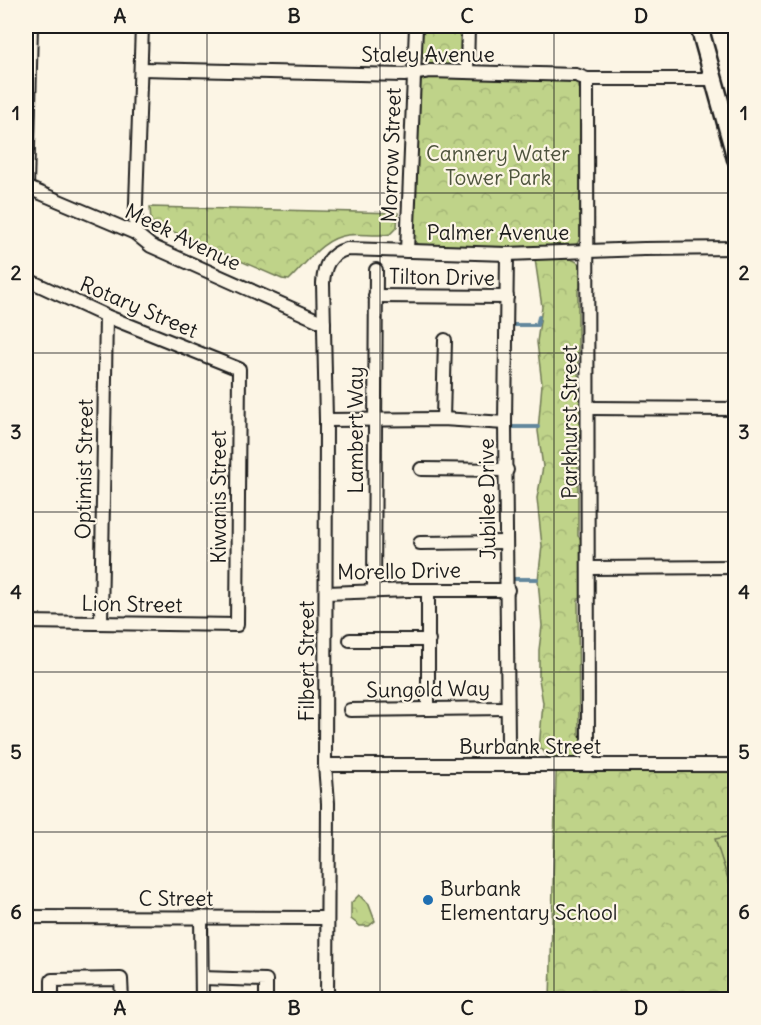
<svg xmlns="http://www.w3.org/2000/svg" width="761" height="1025" font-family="Delius,sans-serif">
<defs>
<pattern id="forest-crowns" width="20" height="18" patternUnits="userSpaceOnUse" patternTransform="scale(1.5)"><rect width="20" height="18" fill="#bfd389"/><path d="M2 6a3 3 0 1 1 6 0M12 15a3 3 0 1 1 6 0" fill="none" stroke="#a4b576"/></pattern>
</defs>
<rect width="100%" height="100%" fill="#fcf5e5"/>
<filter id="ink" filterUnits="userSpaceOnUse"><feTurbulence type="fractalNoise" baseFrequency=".0167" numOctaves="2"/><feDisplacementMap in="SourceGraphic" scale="12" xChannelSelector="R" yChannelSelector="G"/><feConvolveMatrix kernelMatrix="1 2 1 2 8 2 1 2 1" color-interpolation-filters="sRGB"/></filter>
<g filter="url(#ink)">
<g fill="url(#forest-crowns)" stroke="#6e7852" stroke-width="1.5">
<path d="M423 26H461L460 56 456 64C446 68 435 67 425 62L422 54Z"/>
<path d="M430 77 569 79 578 84 581 95V236L577 244 570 248H428L417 245 414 237 417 88 420 81Z"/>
<path d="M150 207 398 213 397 227 390 234C377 237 362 233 348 235 322 238 307 263 289 280L282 279 151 222Z"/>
<path d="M535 259C547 259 573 254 580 265 583 271 582 279 582 286L578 290V375L582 379V434L578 439V536L582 540V596L578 600 579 734 583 739 582 750 578 757 570 759H549L542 749H539L543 703 539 679V650L542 626 538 580 542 546 537 498 543 467 538 431 542 384 537 342 542 307Z"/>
<path d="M556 772H735V999L550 1000Z"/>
<path d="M359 895 369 905 375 921 369 926H360L351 919V903Z"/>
</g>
<path fill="#bfd389" stroke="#6e7852" stroke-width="1.5" d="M735 835H736L735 900 715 839Z"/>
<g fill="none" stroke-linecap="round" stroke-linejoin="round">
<g stroke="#63889d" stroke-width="4">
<path d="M512 325H537L539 317"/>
<path d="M513 427H538"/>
<path d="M513 579H537"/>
</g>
<g stroke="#1c1c1c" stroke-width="16">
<g id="street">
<path d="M141 69 404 75 430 71 576 75 587 79H713"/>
<path d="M467 72 468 26"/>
<path d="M587 79 588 765"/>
<path d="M26 187 135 233 151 246 324 323"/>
<path d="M27 187 31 26"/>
<path d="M135 233 142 26"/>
<path d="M407 251 416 26"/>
<path d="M507 254 505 423 508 743"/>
<path d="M26 279 106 316 239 369 237 625 26 622"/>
<path d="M375 296 507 297"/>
<path d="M589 408 736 409"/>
<path d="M443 419 445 340"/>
<path d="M326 420 443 419 505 423"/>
<path d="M421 469 507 470"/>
<path d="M420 543 506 542"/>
<path d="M589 568 736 567"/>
<path d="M374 590 376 270"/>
<path d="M428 590V708"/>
<path d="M326 593 410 590H508"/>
<path d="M101 622 106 316"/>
<path d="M350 640H429"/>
<path d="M350 710 506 708"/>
<path d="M325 765H736"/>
<path d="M26 917 326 918"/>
<path d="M201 917 202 1000"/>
<path d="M202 978 266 980V1000"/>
<path d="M52 1000V980L121 979 122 1000"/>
<path d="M327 1000 328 803 325 765 326 420 323 283C324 266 329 254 347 249L507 254 644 249 736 248"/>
</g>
</g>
<g stroke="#1c1c1c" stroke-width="21">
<path id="secondary" d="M699 26 736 159"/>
</g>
<use href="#street" stroke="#fcf5e5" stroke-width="12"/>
<use href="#secondary" stroke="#fcf5e5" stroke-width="16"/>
</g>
</g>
<path fill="none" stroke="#1c1c1c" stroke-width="1.5" stroke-opacity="0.55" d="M207 26V1000M380 26V1000M554 26V1000M26 193H736M26 353H736M26 512H736M26 672H736M26 832H736"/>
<circle fill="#1f6fb2" stroke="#fcf5e5" stroke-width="2" cx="428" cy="900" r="6"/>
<g text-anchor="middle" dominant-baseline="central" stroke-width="4.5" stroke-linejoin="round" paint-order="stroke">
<g font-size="21" fill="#1c1c1c" stroke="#fcf5e5">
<text x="428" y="54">Staley Avenue</text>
<text transform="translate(391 155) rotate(-88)">Morrow Street</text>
<text x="498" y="232">Palmer Avenue</text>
<text transform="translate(183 237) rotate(26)">Meek Avenue</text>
<text transform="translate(442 277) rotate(1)">Tilton Drive</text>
<text transform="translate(139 307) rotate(23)">Rotary Street</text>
<text transform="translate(569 422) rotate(-90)">Parkhurst Street</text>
<text transform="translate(355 430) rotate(-90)">Lambert Way</text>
<text transform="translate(84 469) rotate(-89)">Optimist Street</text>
<text transform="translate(218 497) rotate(-90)">Kiwanis Street</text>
<text transform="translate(487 499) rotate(-91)">Jubilee Drive</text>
<text transform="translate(399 571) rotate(-1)">Morello Drive</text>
<text transform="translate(132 604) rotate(1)">Lion Street</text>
<text transform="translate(306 661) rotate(-90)">Filbert Street</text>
<text transform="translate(428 689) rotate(-1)">Sungold Way</text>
<text x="530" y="746">Burbank Street</text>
<text x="176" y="898">C Street</text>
</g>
<g font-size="21" fill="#4d533d" stroke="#fcf5e5">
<text x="498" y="153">Cannery Water<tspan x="498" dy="24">Tower Park</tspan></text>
</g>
<g font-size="21" fill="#1c1c1c" stroke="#fcf5e5" text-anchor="start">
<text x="440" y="888">Burbank<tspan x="440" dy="24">Elementary School</tspan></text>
</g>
</g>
<rect width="761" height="1025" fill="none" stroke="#fcf5e5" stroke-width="66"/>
<rect x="33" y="33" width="695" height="959" fill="none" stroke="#1c1c1c" stroke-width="2"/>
<g font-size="20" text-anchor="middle" font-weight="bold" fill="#1c1c1c">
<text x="120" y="23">A</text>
<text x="294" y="23">B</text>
<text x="467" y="23">C</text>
<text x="641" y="23">D</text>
<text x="16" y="120">1</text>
<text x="744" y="120">1</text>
<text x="16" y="280">2</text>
<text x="744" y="280">2</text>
<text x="16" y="439">3</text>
<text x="744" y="439">3</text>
<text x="16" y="599">4</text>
<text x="744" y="599">4</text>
<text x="16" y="759">5</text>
<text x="744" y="759">5</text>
<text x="16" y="919">6</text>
<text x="744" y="919">6</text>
<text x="120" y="1015">A</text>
<text x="294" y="1015">B</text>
<text x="467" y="1015">C</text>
<text x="641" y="1015">D</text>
</g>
</svg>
